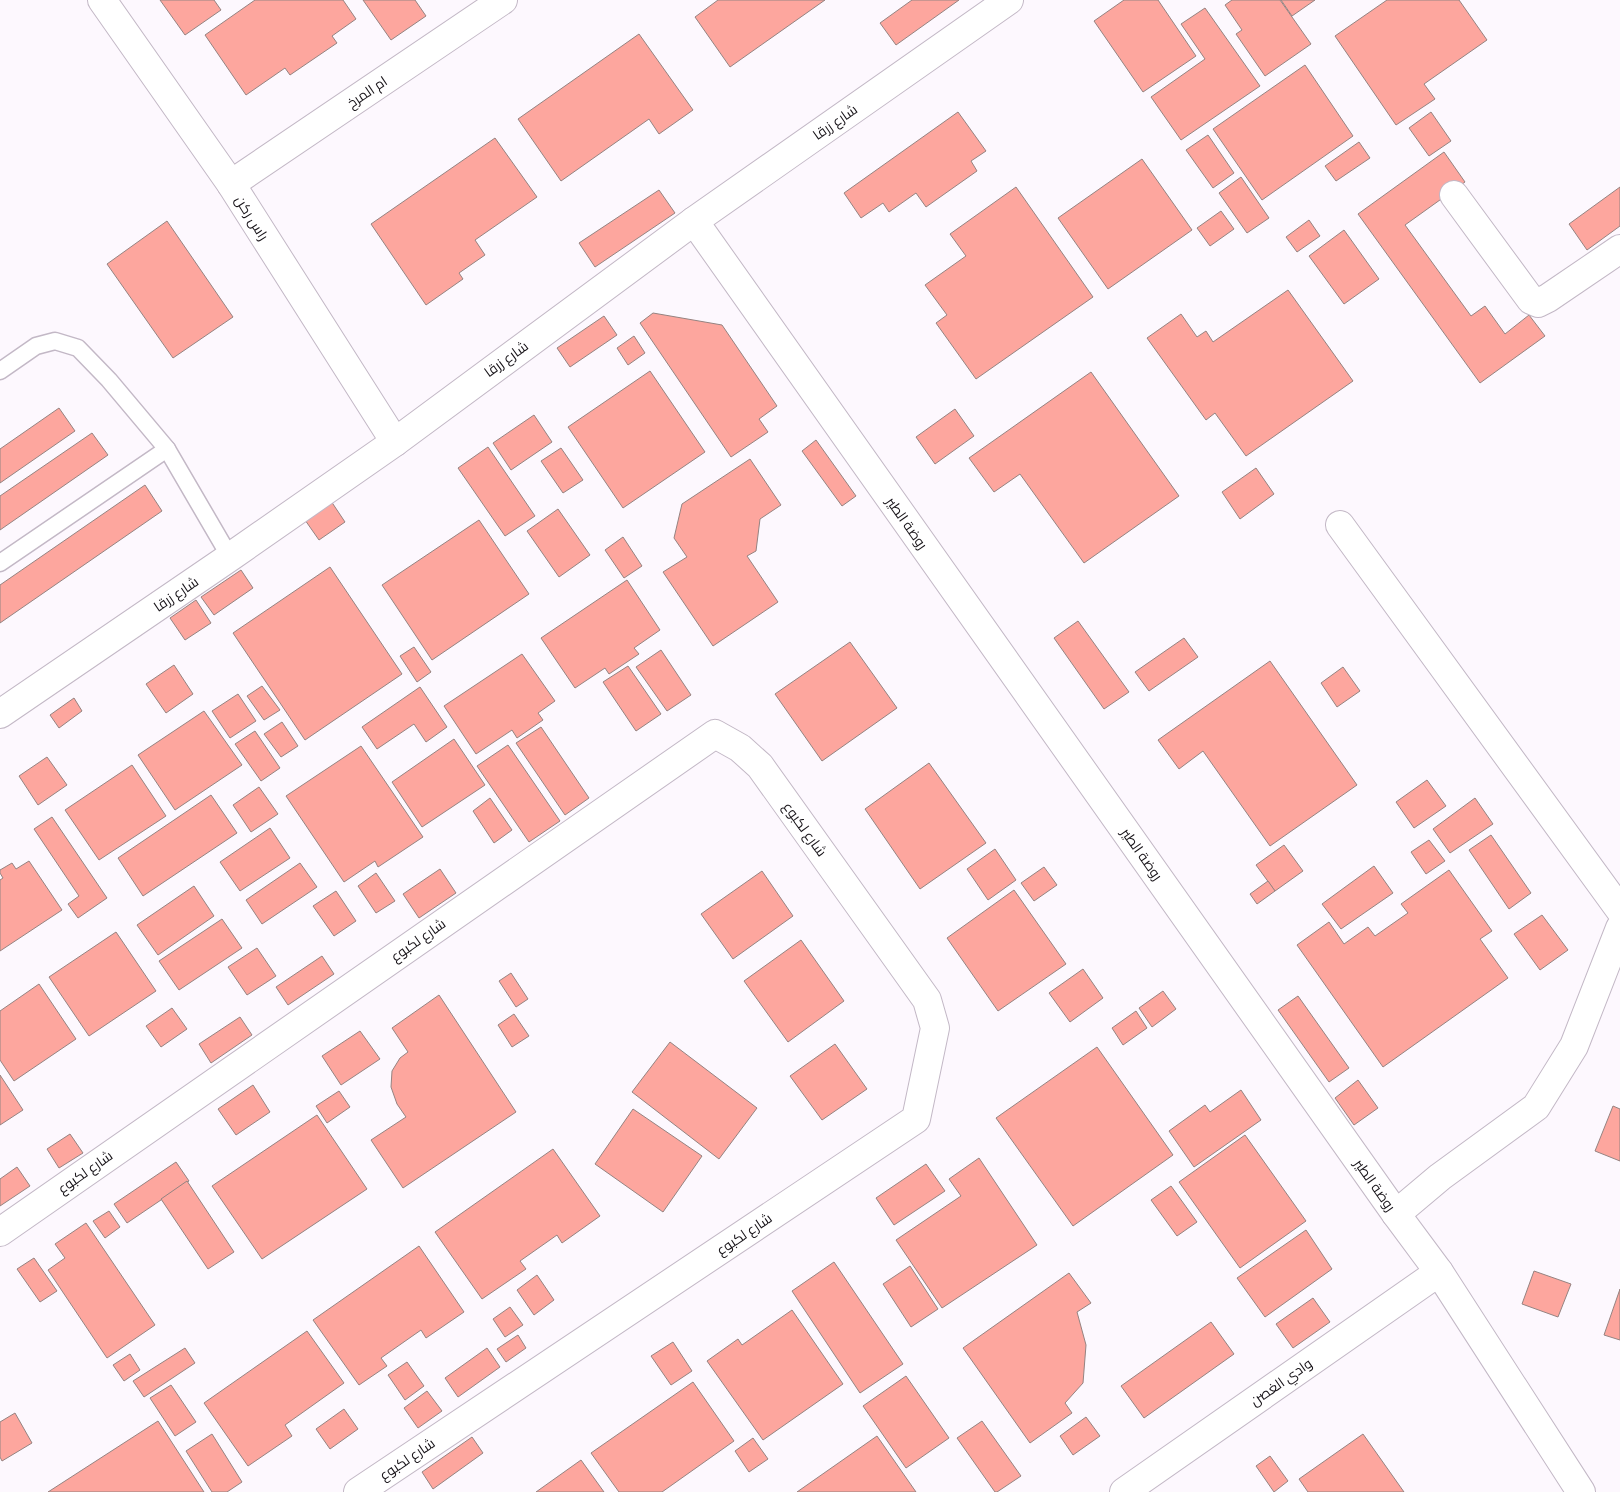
<svg xmlns="http://www.w3.org/2000/svg" width="1620" height="1492" font-family="Georgia,Cairo,serif">
<rect width="100%" height="100%" fill="#fdf8fe"/>
<g fill="#fda69e" stroke="#958381">
<path d="M160 0H214L221 10 185 35Z"/>
<path d="M255 0H343L356 19 332 36 337 43 290 75 285 68 246 95 205 35Z"/>
<path d="M363 0H415L426 16 391 40Z"/>
<path d="M718 0H825L730 67 695 17Z"/>
<path d="M912 0H959L896 45 880 23Z"/>
<path d="M1124 0H1158L1196 56 1143 92 1094 21Z"/>
<path d="M1232 0H1280L1311 44 1265 76 1236 34 1242 30 1225 5Z"/>
<path d="M1281 0H1315L1292 16Z"/>
<path d="M1387 0H1459L1487 40 1424 84 1435 99 1396 125 1335 36Z"/>
<path d="M1205 8 1260 86 1181 140 1151 97 1205 59 1181 24Z"/>
<path d="M639 34 693 110 659 134 649 119 561 181 518 119Z"/>
<path d="M1305 65 1353 136 1262 200 1213 129Z"/>
<path d="M958 112 986 151 971 161 977 171 926 207 916 193 889 212 883 203 861 218 844 193Z"/>
<path d="M1431 112 1451 141 1429 156 1409 128Z"/>
<path d="M1208 135 1234 173 1213 188 1186 150Z"/>
<path d="M495 138 537 197 475 240 485 255 459 273 463 279 426 305 371 224Z"/>
<path d="M1359 142 1370 158 1336 181 1325 166Z"/>
<path d="M1444 152 1465 182 1405 225 1471 316 1485 306 1505 334 1529 315 1545 336 1480 383 1358 214Z"/>
<path d="M1142 159 1192 230 1108 289 1058 218Z"/>
<path d="M1241 177 1269 218 1247 233 1219 193Z"/>
<path d="M1016 187 1093 297 976 379 936 323 947 315 925 285 966 256 950 234Z"/>
<path d="M1620 187V226L1587 250 1569 224Z"/>
<path d="M659 190 675 213 595 267 579 243Z"/>
<path d="M1221 211 1234 229 1210 246 1197 228Z"/>
<path d="M1309 220 1320 236 1297 252 1286 237Z"/>
<path d="M167 221 233 317 173 358 107 264Z"/>
<path d="M1344 230 1379 279 1344 304 1309 256Z"/>
<path d="M1288 290 1353 381 1246 456 1215 413 1206 420 1147 338 1181 314 1197 337 1206 331 1213 342Z"/>
<path d="M653 313 722 325 777 406 759 419 768 432 731 457 640 323Z"/>
<path d="M604 316 617 335 570 367 557 348Z"/>
<path d="M634 336 645 353 628 365 617 348Z"/>
<path d="M650 371 705 452 623 508 568 427Z"/>
<path d="M1091 372 1179 496 1084 563 1020 474 994 492 969 458Z"/>
<path d="M59 408 75 431 0 483V449Z"/>
<path d="M955 409 974 436 935 464 916 437Z"/>
<path d="M534 415 552 442 511 470 493 443Z"/>
<path d="M92 433 108 455 0 530V496Z"/>
<path d="M816 440 856 496 842 506 802 451Z"/>
<path d="M488 447 535 516 505 536 458 468Z"/>
<path d="M561 448 583 480 563 493 541 461Z"/>
<path d="M750 459 781 505 760 519 756 551 747 556 778 602 713 646 663 572 687 557 674 538 682 504Z"/>
<path d="M1256 468 1274 494 1240 519 1222 492Z"/>
<path d="M145 485 162 511 0 623V585Z"/>
<path d="M331 501 345 522 319 540 305 520Z"/>
<path d="M558 509 590 555 559 577 527 531Z"/>
<path d="M479 520 529 594 432 660 382 585Z"/>
<path d="M623 537 642 566 624 578 605 550Z"/>
<path d="M330 567 402 674 305 740 233 633Z"/>
<path d="M241 570 253 588 214 615 201 597Z"/>
<path d="M627 580 660 630 634 648 639 654 609 674 605 668 575 688 541 638Z"/>
<path d="M196 600 211 623 185 640 170 618Z"/>
<path d="M1078 621 1129 692 1104 709 1054 638Z"/>
<path d="M1184 638 1198 657 1149 691 1135 672Z"/>
<path d="M850 642 897 708 822 761 775 694Z"/>
<path d="M414 647 431 672 417 682 400 656Z"/>
<path d="M661 650 691 695 667 711 636 667Z"/>
<path d="M522 654 555 701 538 713 543 720 517 738 512 730 476 754 444 706Z"/>
<path d="M1270 661 1357 785 1270 846 1203 751 1179 769 1158 740Z"/>
<path d="M174 665 193 694 166 713 146 684Z"/>
<path d="M628 666 661 714 636 731 603 682Z"/>
<path d="M1343 667 1360 691 1337 707 1321 683Z"/>
<path d="M262 686 280 710 264 720 247 696Z"/>
<path d="M420 687 447 727 426 742 414 724 377 749 362 727Z"/>
<path d="M238 694 256 721 230 738 212 711Z"/>
<path d="M74 698 82 711 59 728 50 715Z"/>
<path d="M204 711 242 765 175 810 138 755Z"/>
<path d="M282 722 298 746 281 757 264 734Z"/>
<path d="M541 727 589 798 565 815 516 743Z"/>
<path d="M255 731 280 768 261 781 235 744Z"/>
<path d="M454 739 485 785 422 827 392 782Z"/>
<path d="M508 745 560 821 529 842 477 766Z"/>
<path d="M361 746 423 837 378 867 375 861 344 882 286 796Z"/>
<path d="M47 757 67 785 38 805 19 776Z"/>
<path d="M929 763 986 843 920 889 865 809Z"/>
<path d="M132 765 166 816 99 860 65 810Z"/>
<path d="M1427 780 1446 806 1414 828 1396 802Z"/>
<path d="M259 787 278 814 251 832 233 805Z"/>
<path d="M211 795 237 833 143 896 118 858Z"/>
<path d="M490 798 512 830 494 843 473 811Z"/>
<path d="M1475 798 1493 824 1450 853 1433 829Z"/>
<path d="M52 817 107 898 78 918 68 904 79 896 34 829Z"/>
<path d="M270 828 290 858 240 891 220 862Z"/>
<path d="M1491 835 1531 893 1509 909 1469 850Z"/>
<path d="M1429 840 1445 861 1426 874 1411 852Z"/>
<path d="M1284 845 1303 871 1275 891 1256 865Z"/>
<path d="M995 849 1016 880 988 900 967 869Z"/>
<path d="M29 861 62 910 0 951V880L3 878 0 873V870L12 863 16 869Z"/>
<path d="M300 863 317 887 262 924 246 900Z"/>
<path d="M1374 866 1393 893 1341 929 1322 904Z"/>
<path d="M1044 867 1057 885 1034 901 1021 883Z"/>
<path d="M440 869 456 893 419 918 403 894Z"/>
<path d="M1449 870 1492 931 1480 939 1508 978 1383 1067 1297 945 1329 922 1344 944 1368 927 1375 936 1408 913 1401 904Z"/>
<path d="M762 871 793 916 733 959 701 914Z"/>
<path d="M376 873 395 901 376 913 358 886Z"/>
<path d="M1268 881 1275 891 1257 904 1250 894Z"/>
<path d="M194 886 214 916 158 955 137 925Z"/>
<path d="M1014 890 1066 964 998 1011 947 938Z"/>
<path d="M336 891 356 921 334 936 313 906Z"/>
<path d="M1542 915 1568 950 1540 970 1514 934Z"/>
<path d="M222 919 242 948 179 990 159 961Z"/>
<path d="M116 932 156 991 89 1036 49 977Z"/>
<path d="M801 940 844 1001 788 1042 744 981Z"/>
<path d="M257 948 276 976 247 995 228 967Z"/>
<path d="M322 956 334 974 288 1005 276 987Z"/>
<path d="M1083 969 1103 998 1070 1022 1049 993Z"/>
<path d="M511 973 528 999 516 1007 499 981Z"/>
<path d="M39 984 76 1039 14 1081 0 1060V1011Z"/>
<path d="M1163 991 1176 1009 1152 1027 1139 1008Z"/>
<path d="M439 995 516 1112 403 1188 371 1140 406 1117 397 1104 391 1087 392 1071 400 1058 408 1052 392 1028Z"/>
<path d="M1298 996 1349 1068 1329 1082 1278 1010Z"/>
<path d="M172 1008 187 1029 161 1047 146 1026Z"/>
<path d="M1136 1011 1147 1028 1123 1045 1112 1028Z"/>
<path d="M514 1014 529 1036 512 1047 498 1025Z"/>
<path d="M240 1017 252 1035 211 1063 199 1044Z"/>
<path d="M360 1031 380 1059 341 1085 322 1056Z"/>
<path d="M670 1042 757 1108 719 1159 632 1092Z"/>
<path d="M835 1044 867 1089 822 1120 790 1076Z"/>
<path d="M1097 1047 1173 1155 1073 1226 996 1118Z"/>
<path d="M0 1075 23 1110 0 1125Z"/>
<path d="M1358 1080 1378 1108 1354 1125 1335 1098Z"/>
<path d="M253 1085 270 1112 236 1135 218 1109Z"/>
<path d="M1241 1090 1261 1120 1194 1167 1169 1131 1205 1105 1210 1112Z"/>
<path d="M339 1091 350 1107 327 1123 316 1106Z"/>
<path d="M1613 1106 1620 1109V1161L1595 1151Z"/>
<path d="M633 1109 702 1156 663 1212 595 1164Z"/>
<path d="M317 1115 367 1189 262 1259 212 1186Z"/>
<path d="M70 1134 83 1153 59 1168 47 1149Z"/>
<path d="M1245 1135 1306 1221 1240 1268 1179 1182Z"/>
<path d="M553 1149 600 1216 562 1243 557 1235 520 1261 526 1269 482 1299 435 1232Z"/>
<path d="M979 1158 1037 1245 942 1308 896 1240 961 1196 949 1179Z"/>
<path d="M176 1162 189 1181 127 1223 114 1204Z"/>
<path d="M926 1164 945 1191 894 1225 876 1198Z"/>
<path d="M17 1167 30 1186 0 1206V1179Z"/>
<path d="M187 1181 234 1252 208 1269 161 1199Z"/>
<path d="M1171 1186 1197 1222 1177 1236 1151 1200Z"/>
<path d="M109 1211 120 1227 105 1238 93 1221Z"/>
<path d="M86 1223 155 1325 107 1358 48 1270 65 1258 55 1244Z"/>
<path d="M1306 1230 1332 1269 1265 1317 1237 1278Z"/>
<path d="M419 1246 464 1312 426 1338 421 1330 381 1358 387 1366 359 1385 313 1320Z"/>
<path d="M34 1258 57 1291 40 1302 17 1269Z"/>
<path d="M834 1262 903 1364 860 1393 792 1291Z"/>
<path d="M910 1266 938 1309 911 1327 883 1284Z"/>
<path d="M1534 1271 1571 1284 1558 1317 1522 1304Z"/>
<path d="M1069 1273 1091 1303 1077 1312 1086 1345 1083 1383 1065 1403 1072 1413 1030 1443 963 1348Z"/>
<path d="M537 1275 554 1300 534 1315 517 1290Z"/>
<path d="M1620 1289V1340L1604 1335Z"/>
<path d="M1313 1298 1330 1322 1293 1348 1276 1324Z"/>
<path d="M510 1307 523 1325 505 1337 493 1319Z"/>
<path d="M792 1310 843 1384 763 1440 707 1361 738 1339 742 1345Z"/>
<path d="M1211 1322 1234 1354 1144 1418 1121 1386Z"/>
<path d="M307 1331 344 1383 285 1425 292 1436 248 1466 204 1403Z"/>
<path d="M518 1335 526 1348 506 1362 497 1349Z"/>
<path d="M673 1342 692 1371 671 1385 651 1356Z"/>
<path d="M185 1348 195 1363 144 1397 133 1381Z"/>
<path d="M487 1348 500 1367 458 1397 445 1378Z"/>
<path d="M130 1354 140 1370 124 1381 113 1365Z"/>
<path d="M407 1362 424 1386 405 1400 388 1375Z"/>
<path d="M906 1376 949 1438 906 1468 863 1406Z"/>
<path d="M693 1382 734 1441 662 1492H619L591 1453Z"/>
<path d="M171 1385 196 1422 175 1436 150 1398Z"/>
<path d="M427 1391 442 1411 418 1428 404 1408Z"/>
<path d="M344 1409 358 1429 330 1449 316 1429Z"/>
<path d="M15 1413 32 1443 2 1461 0 1457V1422Z"/>
<path d="M1086 1417 1100 1436 1073 1455 1060 1436Z"/>
<path d="M158 1421 204 1492H48Z"/>
<path d="M982 1421 1021 1476 997 1492H995L957 1438Z"/>
<path d="M212 1434 242 1482 227 1492H212L186 1451Z"/>
<path d="M1363 1434 1404 1492H1308L1299 1479Z"/>
<path d="M877 1436 916 1492H797Z"/>
<path d="M472 1437 483 1453 433 1489 422 1472Z"/>
<path d="M753 1438 768 1459 749 1472 735 1451Z"/>
<path d="M1270 1456 1288 1481 1274 1492 1256 1466Z"/>
<path d="M581 1460 604 1492H536Z"/>
</g>
<g fill="none" stroke-linecap="round" stroke-linejoin="round">
<g stroke="#c3b8c6" stroke-width="19">
<g id="service">
<path d="M0 371 36 346 55 341 78 348 109 380 167 449 230 557"/>
<path d="M0 563 167 449"/>
</g>
</g>
<g stroke="#c3b8c6" stroke-width="30">
<g id="minor">
<path d="M102 0 231 184 395 442"/>
<path d="M231 184 503 0"/>
<path d="M1454 195 1531 300 1538 303 1548 298 1620 249"/>
<path d="M694 221 1396 1214 1439 1272 1581 1492"/>
<path d="M1340 525 1620 910"/>
<path d="M0 714 230 557 395 442 694 221 1009 0"/>
<path d="M1396 1214 1440 1177 1536 1107 1574 1046 1620 928"/>
<path d="M0 1232 715 734 740 748 760 766 927 1000 935 1028 916 1119 358 1492"/>
<path d="M1124 1492 1439 1272"/>
</g>
</g>
<use href="#service" stroke="#fff" stroke-width="16"/>
<use href="#minor" stroke="#fff" stroke-width="28"/>
</g>
<g text-anchor="middle" dominant-baseline="central" stroke-width="4" stroke-linejoin="round" paint-order="stroke">
<g font-size="14" fill="#161217" stroke="#fff">
<text transform="translate(367 92) rotate(-34)">ام المرخ</text>
<text transform="translate(835 122) rotate(-35)">شارع زرقا</text>
<text transform="translate(252 218) rotate(58)">راس ركن</text>
<text transform="translate(506 359) rotate(-36)">شارع زرقا</text>
<text transform="translate(907 523) rotate(55)">روضة الطير</text>
<text transform="translate(176 594) rotate(-34)">شارع زرقا</text>
<text transform="translate(805 829) rotate(54)">شارع لكبوع</text>
<text transform="translate(1142 854) rotate(55)">روضة الطير</text>
<text transform="translate(418 940) rotate(-35)">شارع لكبوع</text>
<text transform="translate(85 1172) rotate(-35)">شارع لكبوع</text>
<text transform="translate(1375 1185) rotate(55)">روضة الطير</text>
<text transform="translate(744 1234) rotate(-34)">شارع لكبوع</text>
<text transform="translate(1281 1382) rotate(-35)">وادي الغصن</text>
<text transform="translate(407 1459) rotate(-34)">شارع لكبوع</text>
</g>
</g>
</svg>
